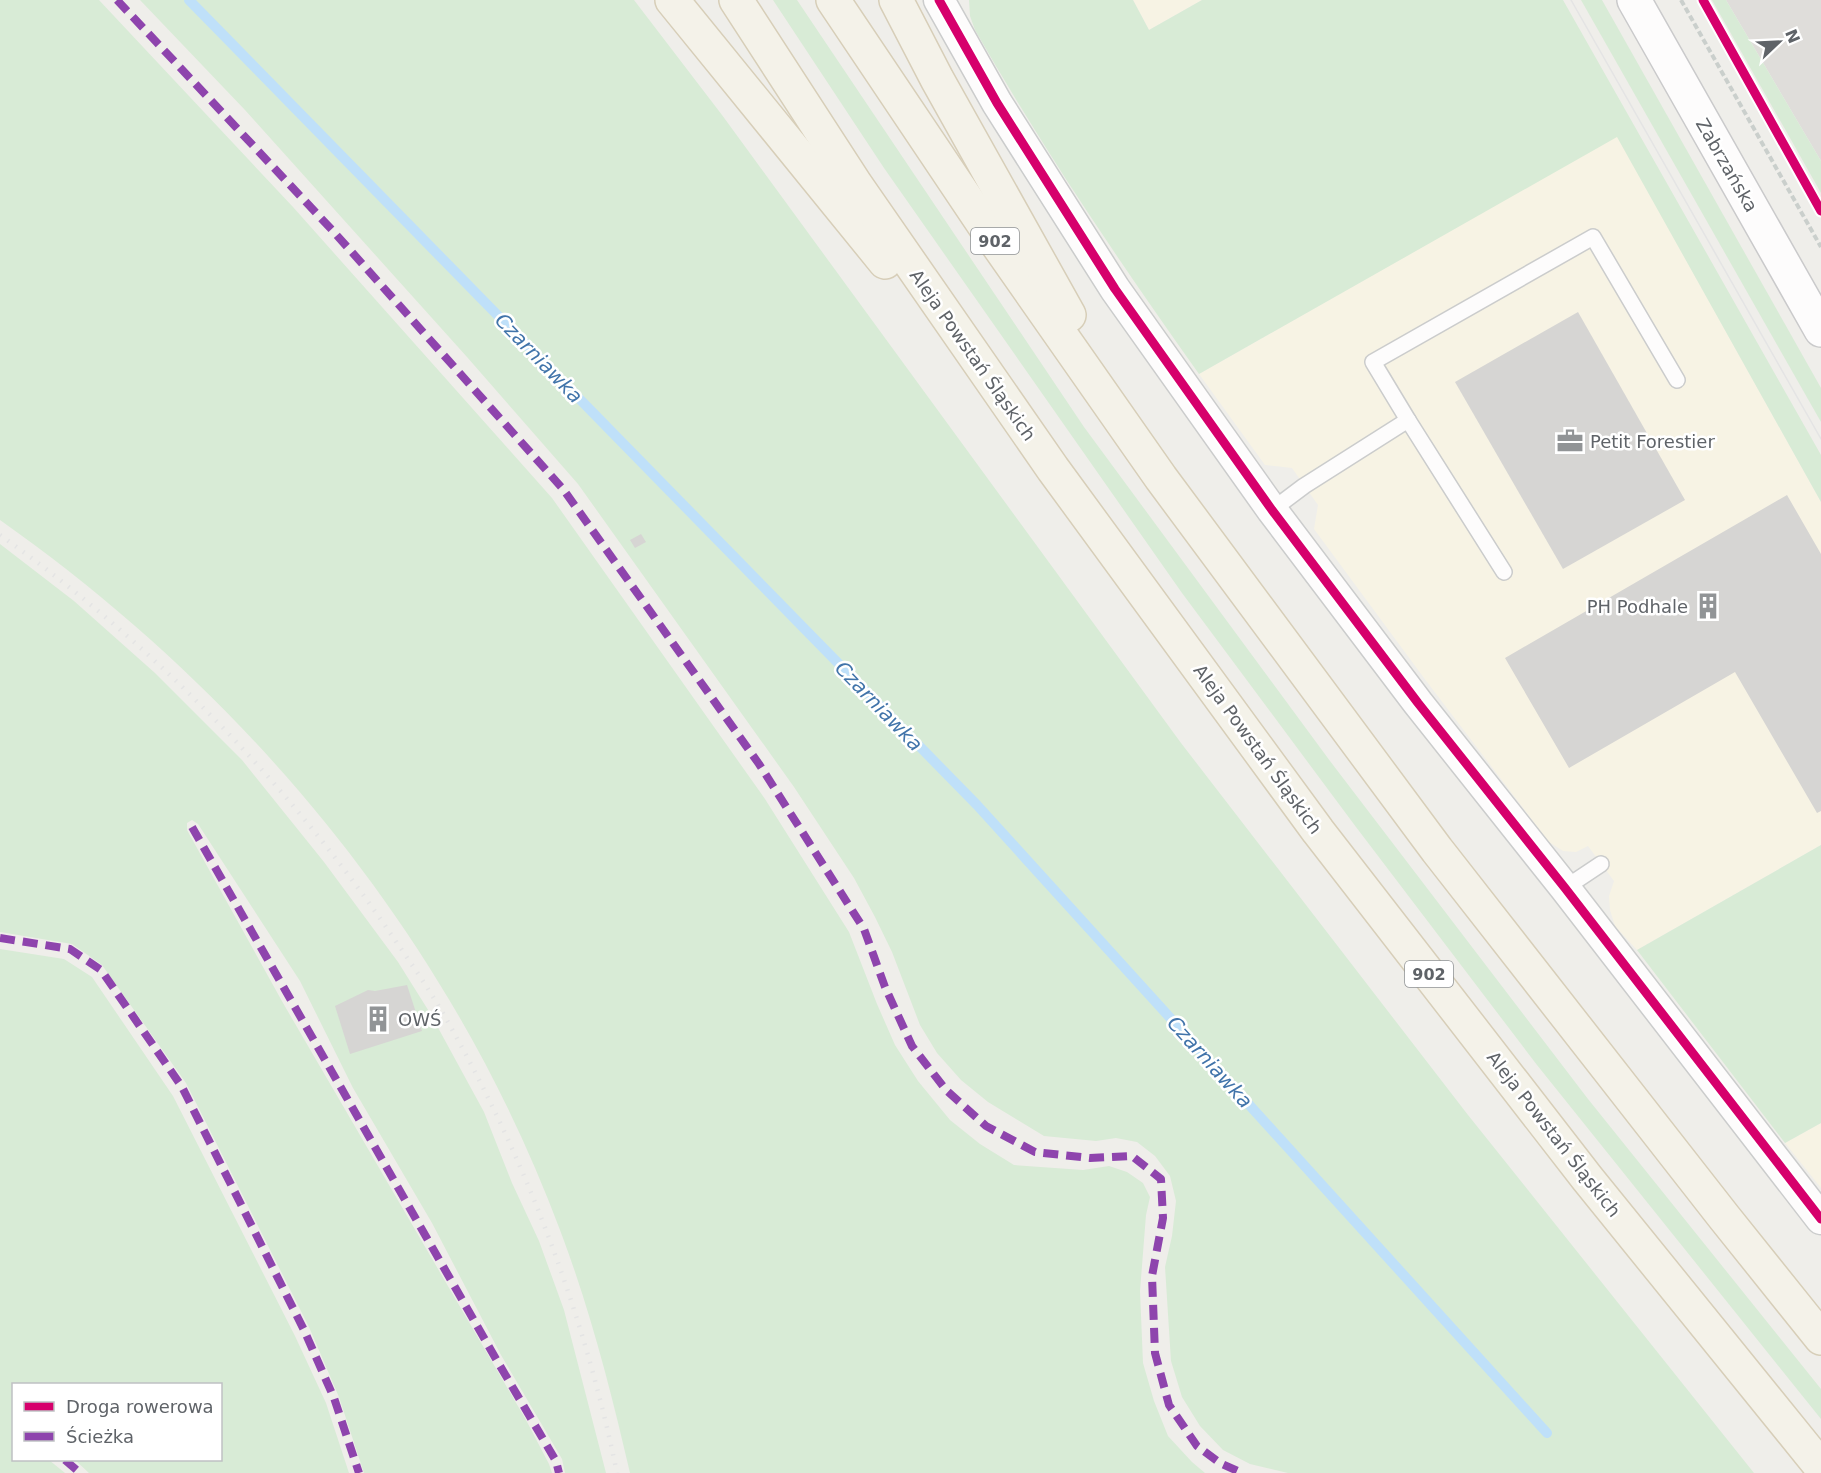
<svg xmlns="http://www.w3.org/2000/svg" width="1821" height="1473" font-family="'DejaVu Sans',sans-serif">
<rect width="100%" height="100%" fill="#efeeea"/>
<g fill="#f7f3e4">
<path d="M1133 0H1202L1149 30Z"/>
<path d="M1617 136 1821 502V845L1637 950 1615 926 1610 910 1609 896 1614 881 1588 846 1576 852 1563 851 1549 842 1424 678 1314 529 1318 505 1292 468 1265 465 1199 374Z"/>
<path d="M1821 1123V1188L1785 1143Z"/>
</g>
<path fill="#dfddda" d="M1726 0H1821V161Z"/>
<g fill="#d8ebd6">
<path d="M0 0H99L293 207 552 498 765 799 849 932 877 1004 895 1045 918 1081 950 1120 980 1144 1014 1165 1083 1170 1109 1166 1127 1172 1143 1183 1150 1197 1146 1215 1140 1291 1143 1363 1154 1401 1168 1436 1192 1462 1205 1473H630C611 1391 590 1309 560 1230 452 941 251 697 0 520Z"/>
<path d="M140 0H634L722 115 1181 743 1468 1115 1754 1473H1288L1250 1464 1223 1450 1200 1426 1182 1397 1171 1361 1165 1267 1172 1236 1176 1201 1170 1176 1155 1156 1137 1142 1116 1138 1096 1141 1044 1136 988 1102 961 1080 937 1053 920 1025 892 952 875 917 854 878 794 787 578 484 467 357 245 110Z"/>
<path d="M773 0H797L1084 427 1330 761 1588 1099 1821 1389V1419L1537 1065 1356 827 1182 593 884 168Z"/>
<path d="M969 0H1133L1149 30 1202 0H1563L1821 455V502L1617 137 1199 374C1120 263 1043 149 975 30L970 16Z"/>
<path d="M1581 0H1602L1821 388V422Z"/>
<path d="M1712 0H1726L1821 161V193Z"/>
<path d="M0 544 74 601 155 673 242 760 324 862 398 962 430 1013 484 1112 512 1183 539 1241 564 1310 606 1473H565L562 1459 501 1355 432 1223 353 1088 300 981 198 824 192 820 187 823V830L283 1003 526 1420 549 1464 552 1473H364L339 1397 309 1327 186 1083 102 965 72 944 0 932Z"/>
<path d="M1821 845V1123L1785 1143 1637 950Z"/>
<path d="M0 949 64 959 92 977 173 1096 295 1336 326 1403 349 1473H89L75 1460H220V1384H14V1460H49L65 1473H0Z"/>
</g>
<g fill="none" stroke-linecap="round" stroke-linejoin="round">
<path stroke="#bfe0f9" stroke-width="10" d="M189 0 977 805 1547 1433"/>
</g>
<g fill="#d6d5d3">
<path d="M1578 312 1685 500 1563 569 1455 382Z"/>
<path d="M1787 495 1821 554V811L1817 813 1735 672 1569 768 1505 658Z"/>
<path d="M641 534 646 542 635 548 630 540Z"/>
<path d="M407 985 422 1031 350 1054 335 1006 368 990 375 991Z"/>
</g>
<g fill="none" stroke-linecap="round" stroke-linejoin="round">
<g stroke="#cbcccc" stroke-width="18">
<g id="service">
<path d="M1408 420 1373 362 1593 237 1677 380"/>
<path d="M1272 510 1304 486 1408 420 1504 572"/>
<path d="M1565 888 1601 864"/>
</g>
</g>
<g stroke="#cbcccc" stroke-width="33">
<path id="minor" d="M939 0 997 103 1115 289 1272 510 1418 703 1565 888 1821 1219"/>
</g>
<g stroke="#cacacb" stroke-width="36">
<path id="secondary" d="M1634 0 1821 330"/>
</g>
<g stroke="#d7ceb8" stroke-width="36">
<g id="primary">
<path d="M672 0 885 262"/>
<path d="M736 0 856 185 1053 469 1318 831 1587 1178 1821 1467"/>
<path d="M833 0 986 228 1161 478 1437 850 1724 1217 1821 1338"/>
<path d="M896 0 937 79 1069 315"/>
</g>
</g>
<path stroke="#cacfcc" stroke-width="4" stroke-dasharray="6 3" stroke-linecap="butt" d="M1681 0 1821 247"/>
<use href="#service" stroke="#fdfcfc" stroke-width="15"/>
<use href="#minor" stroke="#fdfcfc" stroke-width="30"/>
<use href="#secondary" stroke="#fdfcfc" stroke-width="33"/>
<use href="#primary" stroke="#f4f2e9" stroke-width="33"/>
<path stroke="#e4e4e4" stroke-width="1.5" d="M1571 0 1821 439"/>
<path stroke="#e4e4e4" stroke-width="4.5" stroke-dasharray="1.5 8" stroke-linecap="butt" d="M0 535C149 641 279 774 384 924 403 952 424 981 441 1010 524 1153 584 1312 617 1473"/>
<g stroke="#8e44ad" stroke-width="8" stroke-dasharray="15 8" stroke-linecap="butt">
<path d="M117 0 333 231 563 489 759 764 864 929 885 987 912 1046 946 1090 986 1126 1035 1152 1090 1158 1132 1156 1161 1179 1163 1218 1152 1276 1155 1353 1169 1405 1197 1446 1220 1463 1242 1473"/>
<path d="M192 827 496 1359 556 1461 559 1473"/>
<path d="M0 938 70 949 101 970 182 1087 304 1330 334 1398 359 1473"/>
<path d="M65 1460 80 1473"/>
</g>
<g stroke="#fff" stroke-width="13">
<g id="cycleway">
<path d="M939 0 997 103 1115 289 1272 510 1418 703 1565 888 1821 1219"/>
<path d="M1703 0 1821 211"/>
</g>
</g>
<use href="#cycleway" stroke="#d6006c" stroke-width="9"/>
</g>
<defs>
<g id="office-bare" transform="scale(2.07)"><path d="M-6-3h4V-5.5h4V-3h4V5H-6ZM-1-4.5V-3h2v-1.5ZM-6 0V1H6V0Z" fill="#919496" stroke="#fff" stroke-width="2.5" paint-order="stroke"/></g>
<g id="building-bare" transform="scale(2.07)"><path d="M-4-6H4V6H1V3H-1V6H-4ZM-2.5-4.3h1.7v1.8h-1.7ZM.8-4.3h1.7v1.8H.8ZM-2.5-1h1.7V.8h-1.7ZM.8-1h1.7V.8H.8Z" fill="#919496" stroke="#fff" stroke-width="2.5" paint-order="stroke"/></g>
</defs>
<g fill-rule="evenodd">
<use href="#office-bare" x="1570" y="441"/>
<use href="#building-bare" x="1708" y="606"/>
<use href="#building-bare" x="378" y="1019"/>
</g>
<g text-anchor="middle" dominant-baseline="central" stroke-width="5" stroke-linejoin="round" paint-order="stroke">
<g fill="#fff" stroke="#8f9295" stroke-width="1.5">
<rect x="971" y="228" width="48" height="26" rx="4.5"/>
<rect x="1405" y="961" width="48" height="26" rx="4.5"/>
</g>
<g font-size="16" font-weight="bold" fill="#5f6368">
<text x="995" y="241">902</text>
<text x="1429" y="974">902</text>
</g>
<g font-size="18" fill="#5f6368" stroke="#fff">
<text transform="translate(1727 165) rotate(60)">Zabrzańska</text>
<text transform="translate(973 355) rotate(55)">Aleja Powstań Śląskich</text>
<text transform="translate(1258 749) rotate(54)">Aleja Powstań Śląskich</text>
<text transform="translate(1554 1134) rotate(52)">Aleja Powstań Śląskich</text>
</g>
<g font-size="18" fill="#5f6368" stroke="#fff" text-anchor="start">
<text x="1590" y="441">Petit Forestier</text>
<text x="1688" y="606" text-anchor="end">PH Podhale</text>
<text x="398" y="1019">OWŚ</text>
</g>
<g font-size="20" font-style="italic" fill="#4174aa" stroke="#fff">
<text transform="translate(539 358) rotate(46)">Czarniawka</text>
<text transform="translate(879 706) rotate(46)">Czarniawka</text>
<text transform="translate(1210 1062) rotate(48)">Czarniawka</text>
</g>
</g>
<rect x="12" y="1383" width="210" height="78" fill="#ffffff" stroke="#bfc1c3" stroke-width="1.5"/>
<rect x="24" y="1402" width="30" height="9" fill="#d6006c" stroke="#bfc1c3" stroke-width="1.5"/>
<text x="66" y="1413" font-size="18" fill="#5f6368">Droga rowerowa</text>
<rect x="24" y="1432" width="30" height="9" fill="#8e44ad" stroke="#bfc1c3" stroke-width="1.5"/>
<text x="66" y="1443" font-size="18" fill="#5f6368">Ścieżka</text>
<g transform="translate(1779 42) rotate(67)" stroke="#ffffff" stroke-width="4.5" paint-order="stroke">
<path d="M0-4.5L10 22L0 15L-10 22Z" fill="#5f6368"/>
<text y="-9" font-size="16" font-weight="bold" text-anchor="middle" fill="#5f6368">N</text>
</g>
</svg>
